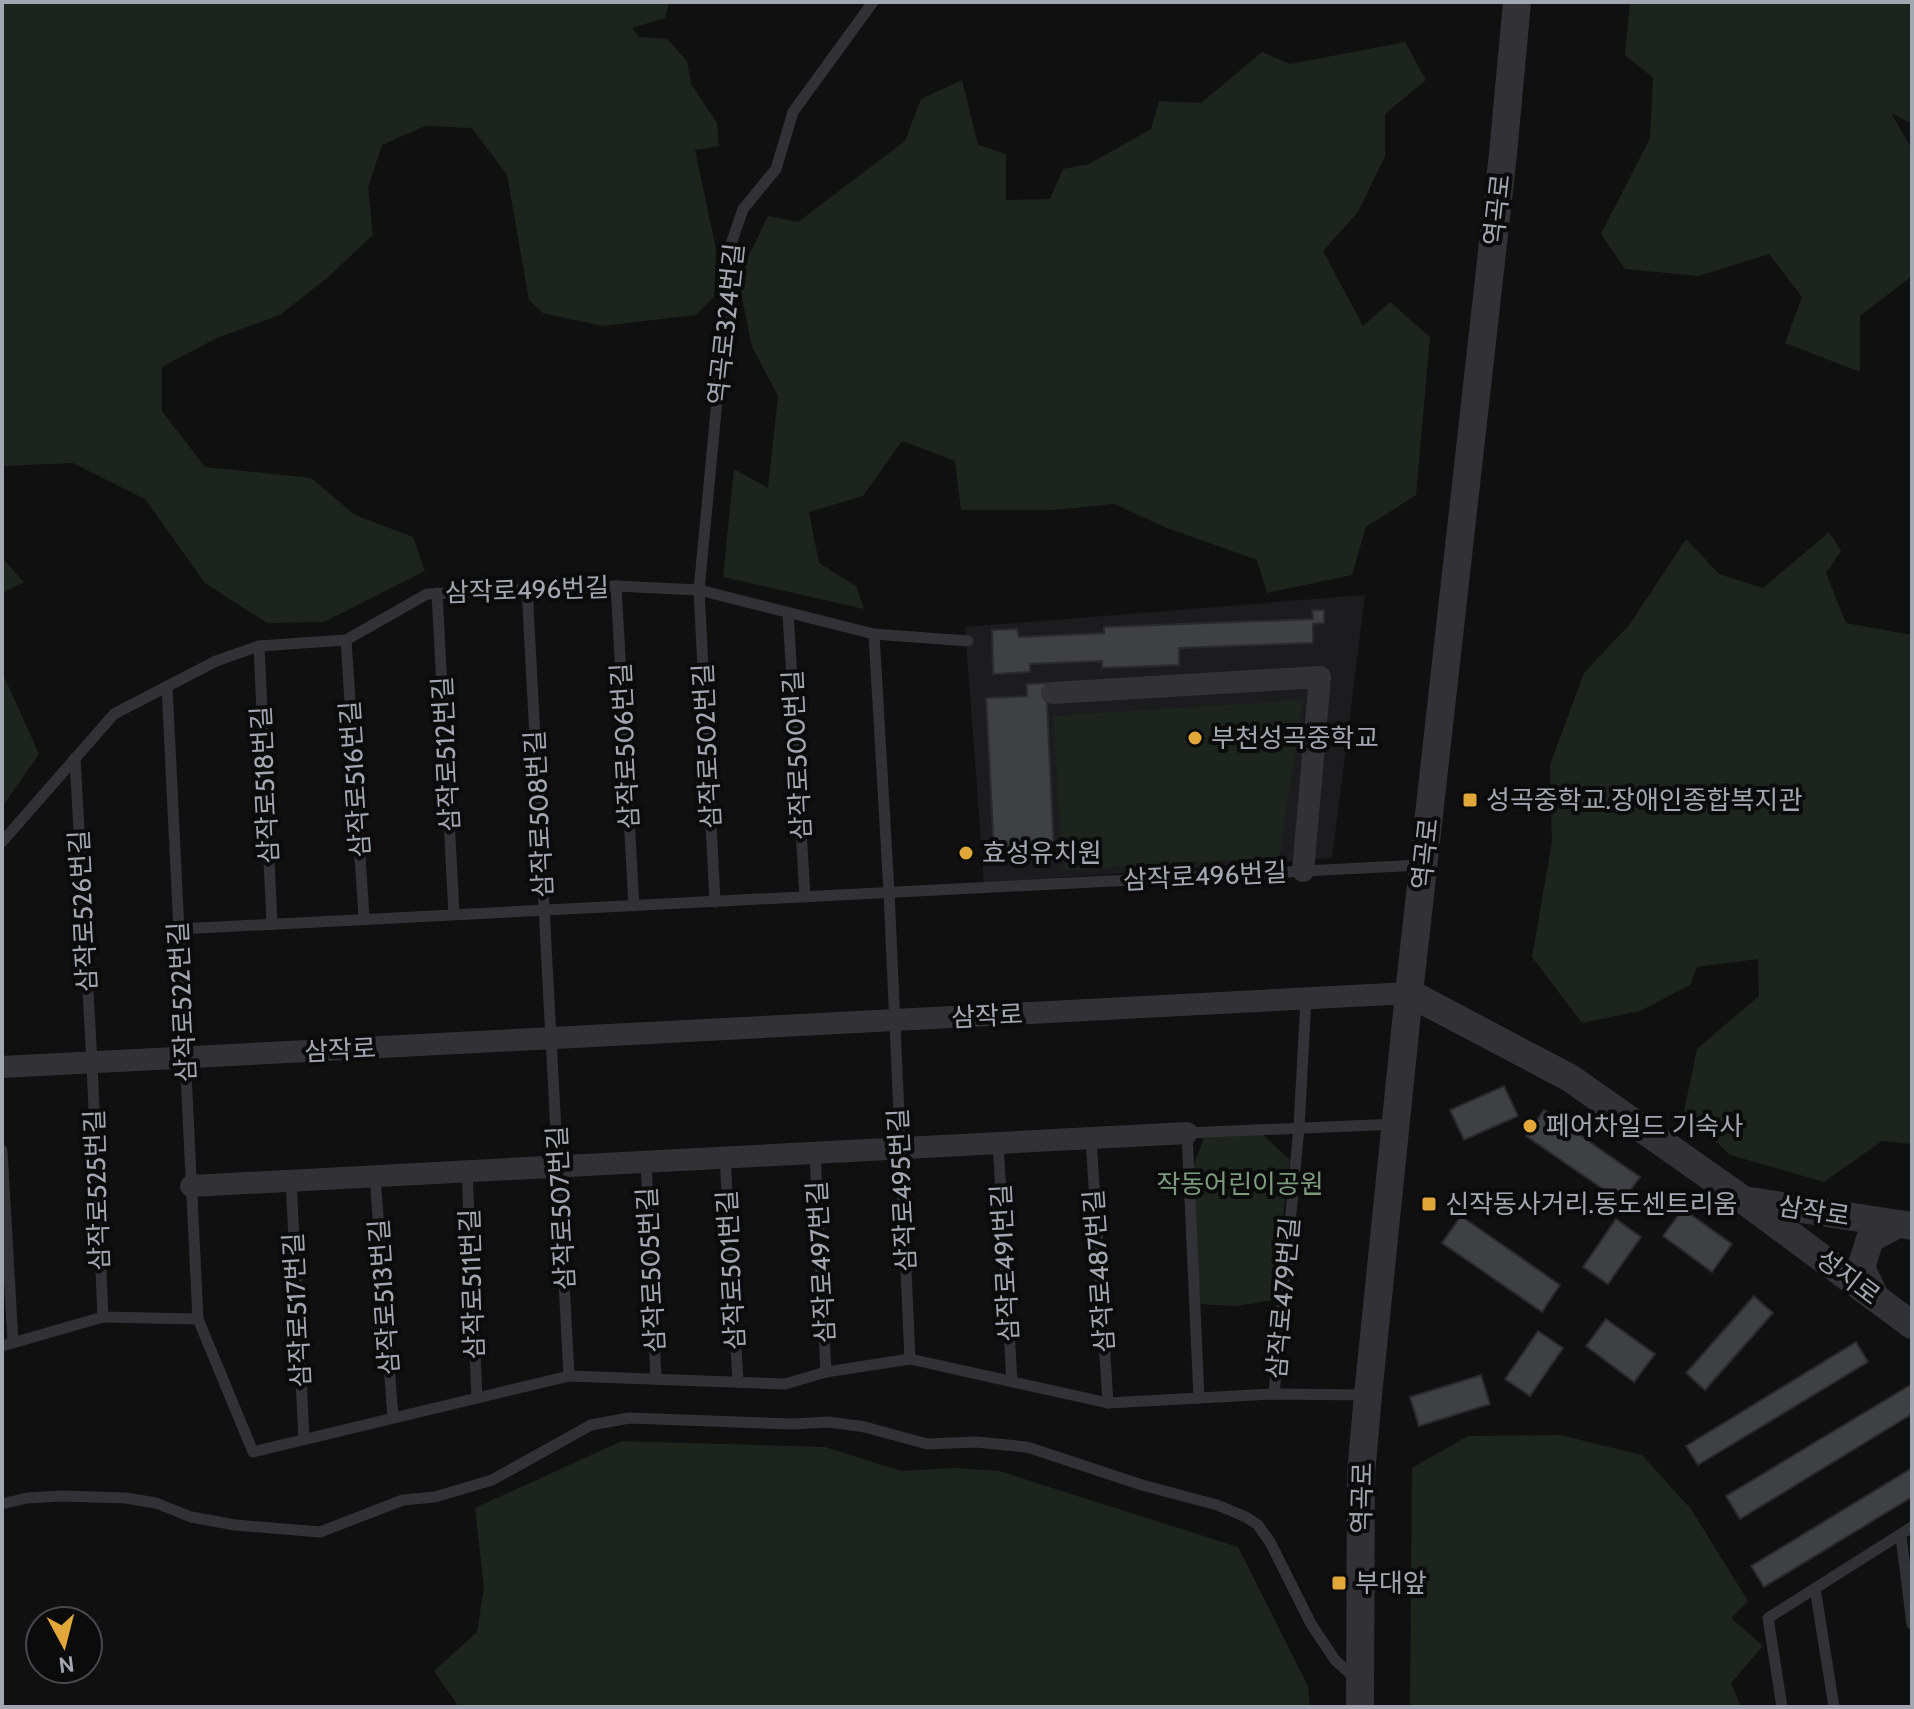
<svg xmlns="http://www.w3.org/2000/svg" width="1914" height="1709" font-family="Cabin,'Noto Sans KR',sans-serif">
<rect width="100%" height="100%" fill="#101011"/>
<path fill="#1c1c1e" d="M1365 595 1332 858 984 883 965 627Z"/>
<g fill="#1d241e">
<path d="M2 2H669L665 18 632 28 639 37 667 39 687 61 691 84 717 123 719 146 695 150 716 249 714 297 696 315 602 326 543 313 529 300 507 175 472 128 425 126 382 145 368 187 373 235 327 278 280 315 217 338 162 367V411L205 467 311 478 355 515 413 537 425 571 324 622 267 623 205 583 145 499 73 463 2 466Z"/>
<path d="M1630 2H1912V124L1891 113 1912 149V276L1860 316V372L1785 343 1802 297 1769 254 1699 276 1625 269 1601 234 1650 138 1653 78 1625 55Z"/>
<path d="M1405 42 1426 80 1385 114V156L1358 212 1323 251 1363 326 1390 302 1430 337 1416 495 1366 527 1352 575 1267 593 1257 560 1167 528 1114 504 1054 510H961L955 461 902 441 863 496 809 512 819 563 856 586 864 609 723 577 734 469 768 488 778 396 752 347 738 278 768 216 798 222 905 141 921 99 962 80 978 145 1006 154V200L1050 199 1063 169 1089 164 1151 129 1159 101 1201 103 1262 52 1290 64Z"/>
<path d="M1829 532 1841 551 1826 573 1846 623 1912 635V1144L1882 1141 1824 1182 1730 1155 1684 1111 1697 1049 1759 996 1758 959 1697 967 1690 985 1640 1011 1582 1023 1532 957 1552 842 1550 765 1584 673 1630 624 1686 539 1719 574 1763 588Z"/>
<path d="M2 558 24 582 2 593Z"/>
<path d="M2 672 39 754 2 807Z"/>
<path d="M1303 700 1279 857 1063 870 1053 716Z"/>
<path d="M1262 1134 1290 1160 1273 1300 1236 1306 1198 1304 1192 1169 1204 1138Z"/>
<path d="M1560 1435 1642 1455 1691 1509 1748 1601 1731 1618 1763 1646 1731 1683 1741 1707H1410L1412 1468 1468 1436Z"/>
<path d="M622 1441 825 1447 901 1471 955 1468 999 1471 1238 1547 1308 1686 1310 1707H459L434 1671 477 1632 484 1587 475 1508Z"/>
</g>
<g fill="#3f4044" stroke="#2a2a2d" stroke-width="2">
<path d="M1312 610H1324V623L1313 624V643L1179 648V665L1102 668V661L1030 664V672L993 674 992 630 1017 629 1019 637 1104 633V627L1313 619Z"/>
<path d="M1046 683 1054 850 994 853 986 698 1027 696V684Z"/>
<path d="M1504 1086 1518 1116 1464 1140 1450 1110Z"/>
<path d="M1544 1110 1640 1177 1622 1202 1526 1136Z"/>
<path d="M1683 1209 1732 1244 1712 1272 1663 1236Z"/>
<path d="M1461 1216 1560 1285 1542 1312 1442 1243Z"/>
<path d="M1616 1219 1641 1237 1608 1284 1583 1267Z"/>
<path d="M1754 1296 1773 1313 1705 1390 1686 1373Z"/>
<path d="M1606 1319 1655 1354 1634 1382 1586 1346Z"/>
<path d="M1538 1331 1563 1348 1530 1396 1505 1379Z"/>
<path d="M1856 1342 1868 1362 1698 1465 1686 1446Z"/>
<path d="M1481 1375 1490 1404 1419 1426 1410 1397Z"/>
<path d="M1912 1384V1414L1740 1519 1726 1496Z"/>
<path d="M1912 1468V1497L1764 1587 1751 1566Z"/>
</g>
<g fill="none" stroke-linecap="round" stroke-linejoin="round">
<g stroke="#323236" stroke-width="11">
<path d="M616 586 634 906"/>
<path d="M527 588 569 1376"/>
<path d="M437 593 454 914"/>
<path d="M788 613 805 897"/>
<path d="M874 634 889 892 910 1359"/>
<path d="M346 640 364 918"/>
<path d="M259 646 272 924"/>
<path d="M167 686 198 1319 253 1452 569 1376 785 1384 826 1372 910 1359 1108 1403 1274 1394 1366 1395"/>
<path d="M75 758 92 1063 103 1317"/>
<path d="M2 842 114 714 216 661 259 646 346 640 427 594 616 586 699 590 874 634 968 641"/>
<path d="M715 902 699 590 720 369 729 316 730 247 743 209 776 169 793 112 873 2"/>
<path d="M179 929 1421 865"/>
<path d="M1091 1138 1108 1403"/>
<path d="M998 1143 1012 1382"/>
<path d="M2 1150 13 1342"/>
<path d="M815 1153 826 1372"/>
<path d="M725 1157 738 1382"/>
<path d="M646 1161 656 1379"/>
<path d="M467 1171 477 1398"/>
<path d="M375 1176 393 1418"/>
<path d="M291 1180 304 1439"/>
<path d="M2 1346 103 1317 198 1319"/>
<path d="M1274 1394 1299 1127 1306 999"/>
<path d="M1199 1398 1187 1133 1397 1124"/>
<path d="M2 1504 27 1498 62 1496 126 1498 156 1503 191 1517 235 1525 320 1532 403 1500 435 1497 492 1480 591 1425 629 1418 792 1424 829 1422 865 1427 927 1444 976 1442 1027 1447 1142 1485 1217 1505 1246 1517 1258 1525 1270 1542 1311 1624 1335 1660 1357 1680"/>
<path d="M1901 1536 1912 1624"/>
<path d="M1815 1588 1834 1707"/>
<path d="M1782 1707 1768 1618 1912 1527"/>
</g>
<g stroke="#323236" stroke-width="22">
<path d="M1052 693 1320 677 1303 871"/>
<path d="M2 1067 1409 993"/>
<path d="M191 1186 1187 1133"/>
</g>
<g stroke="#323236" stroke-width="28">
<path d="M1409 993 1570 1078 1745 1201 1912 1325"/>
<path d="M1750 1201 1912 1226"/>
<path d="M1874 1295 1861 1267 1870 1239 1898 1224"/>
<path d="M1360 1707 1361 1474 1368 1395 1409 993 1503 154 1517 2"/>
</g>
</g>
<g fill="#e1a839" stroke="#0b0b0c" stroke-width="3">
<circle cx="1195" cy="738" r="8"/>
<rect x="1462" y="792" width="16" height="16" rx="4"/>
<circle cx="966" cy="853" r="8"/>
<circle cx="1530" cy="1126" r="8"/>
<rect x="1421" y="1196" width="16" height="16" rx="4"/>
<rect x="1331" y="1575" width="16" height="16" rx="4"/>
</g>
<g text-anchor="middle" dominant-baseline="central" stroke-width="8" stroke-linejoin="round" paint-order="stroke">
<g font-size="26" fill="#a3a7b1" stroke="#0b0b0c">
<text transform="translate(1497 210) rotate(-84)">역곡로</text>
<text transform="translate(726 324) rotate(-84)">역곡로324번길</text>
<text transform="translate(527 590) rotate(-2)">삼작로496번길</text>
<text transform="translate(625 746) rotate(-93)">삼작로506번길</text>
<text transform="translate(707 746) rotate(-93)">삼작로502번길</text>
<text transform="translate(446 754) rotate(-93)">삼작로512번길</text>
<text transform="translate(797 755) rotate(-93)">삼작로500번길</text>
<text transform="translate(355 779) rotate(-94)">삼작로516번길</text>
<text transform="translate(265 785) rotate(-93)">삼작로518번길</text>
<text transform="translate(539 814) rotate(-93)">삼작로508번길</text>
<text transform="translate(1425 854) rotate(-84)">역곡로</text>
<text transform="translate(1205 876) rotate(-3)">삼작로496번길</text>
<text transform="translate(83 911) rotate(-93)">삼작로526번길</text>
<text transform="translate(182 1002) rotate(-93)">삼작로522번길</text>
<text transform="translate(987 1016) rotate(-3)">삼작로</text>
<text transform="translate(340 1050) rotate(-3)">삼작로</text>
<text transform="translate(97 1190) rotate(-92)">삼작로525번길</text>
<text transform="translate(902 1190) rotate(-93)">삼작로495번길</text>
<text transform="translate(561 1208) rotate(-93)">삼작로507번길</text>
<text transform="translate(1814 1211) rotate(9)">삼작로</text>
<text transform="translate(821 1262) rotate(-93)">삼작로497번길</text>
<text transform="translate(1005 1263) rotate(-93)">삼작로491번길</text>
<text transform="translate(651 1270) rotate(-93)">삼작로505번길</text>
<text transform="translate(731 1270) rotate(-93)">삼작로501번길</text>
<text transform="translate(1099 1271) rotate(-94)">삼작로487번길</text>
<text transform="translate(1848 1277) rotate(37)">성지로</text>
<text transform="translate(472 1284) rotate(-92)">삼작로511번길</text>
<text transform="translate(384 1297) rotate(-94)">삼작로513번길</text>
<text transform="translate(1283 1298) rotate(-85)">삼작로479번길</text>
<text transform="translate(297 1310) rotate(-93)">삼작로517번길</text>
<text transform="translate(1362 1498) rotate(-89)">역곡로</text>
</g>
<g font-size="26" fill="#a3a7b1" stroke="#0b0b0c" text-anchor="start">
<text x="1211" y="738">부천성곡중학교</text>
<text x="1486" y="800">성곡중학교.장애인종합복지관</text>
<text x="982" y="853">효성유치원</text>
<text x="1546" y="1126">페어차일드 기숙사</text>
<text x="1445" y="1204">신작동사거리.동도센트리움</text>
<text x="1355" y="1583">부대앞</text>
</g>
<g font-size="26" fill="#7b9b7d" stroke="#0b0b0c">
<text x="1240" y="1184">작동어린이공원</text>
</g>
</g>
<rect width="1914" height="1709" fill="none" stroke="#a3a7b1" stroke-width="8"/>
<g transform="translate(64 1645) rotate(173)"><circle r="38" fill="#0b0b0c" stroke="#48494e" stroke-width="2"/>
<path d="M0-6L14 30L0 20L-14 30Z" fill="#e1a839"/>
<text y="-12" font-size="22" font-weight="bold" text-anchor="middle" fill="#a3a7b1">N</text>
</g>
</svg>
